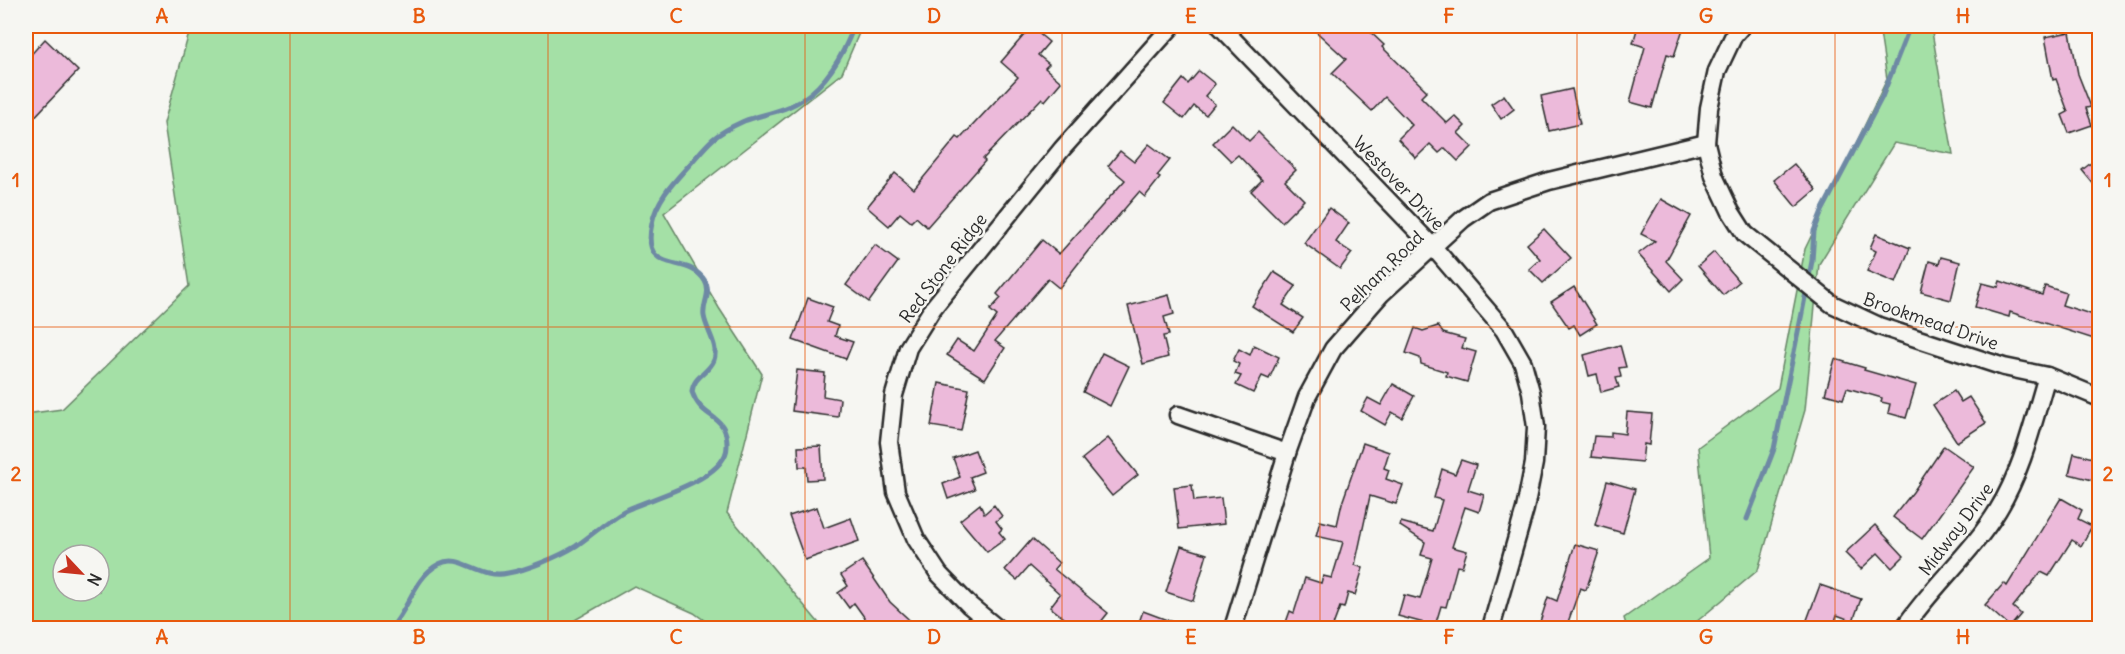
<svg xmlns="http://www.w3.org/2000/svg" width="2125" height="654" font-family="Delius,sans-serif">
<rect width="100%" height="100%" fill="#f6f6f2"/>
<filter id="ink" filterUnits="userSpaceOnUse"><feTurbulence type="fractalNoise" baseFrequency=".0167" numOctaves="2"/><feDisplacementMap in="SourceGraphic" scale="12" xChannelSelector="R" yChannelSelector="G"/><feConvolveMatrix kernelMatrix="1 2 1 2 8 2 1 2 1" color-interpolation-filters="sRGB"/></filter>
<g filter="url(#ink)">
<g fill="#a4e0a6" stroke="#688668" stroke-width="1.5" fill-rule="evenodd">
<path d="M191 26H862L842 73 664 213 719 308 762 374 727 513 823 628H715L694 613 634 586 561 628H26V414L62 409 189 286 164 123ZM63 555H99V591H63Z"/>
<path d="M1879 26H1931L1953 154 1894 143 1819 264 1805 410 1758 570 1695 623V628H1627L1624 618 1709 558 1698 447 1778 388 1805 249 1887 79Z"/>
</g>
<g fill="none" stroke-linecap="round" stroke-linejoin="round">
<g stroke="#6e89a4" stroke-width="5">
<path d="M1747 519 1774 449 1802 313 1812 261 1814 231 1822 211 1882 97 1910 26"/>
<path d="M391 628C409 609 414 577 439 564 462 552 479 580 508 573 527 570 560 556 576 546 592 535 607 521 624 511 649 498 727 480 727 446 728 413 702 421 692 392 693 376 709 373 714 360 719 345 706 330 704 316 702 304 712 293 705 281 688 252 640 278 652 223 657 198 675 181 691 163 698 155 705 146 713 139 722 131 733 126 744 121 763 114 786 111 803 99 828 82 844 53 854 26"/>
</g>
</g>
<g fill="#ecbada" stroke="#2b2b2b" stroke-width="1.5">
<path d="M1310 26H1364L1384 45 1382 47 1427 91 1421 97 1447 123 1455 116 1465 126 1458 133 1472 147 1458 161 1445 148 1439 153 1430 144 1416 158 1398 139 1412 125 1385 97 1372 111 1332 73 1346 59Z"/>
<path d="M1638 26H1684L1674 56 1667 54 1652 108 1630 102 1645 47 1633 43Z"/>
<path d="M1031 27 1049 42 1038 55 1049 64 1045 68 1061 82 1045 101 1042 98 983 159 985 161 927 227 916 217 911 222 900 213 889 226 867 207 895 173 914 189 957 137 960 139 1018 77 1001 62Z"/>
<path d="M2070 32 2078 74 2091 107 2086 108 2092 125 2069 133 2062 115 2068 112 2056 79 2053 80 2045 37Z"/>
<path d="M45 39 78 71 26 126V60Z"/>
<path d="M1199 71 1215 84 1205 96 1215 104 1206 115 1194 106 1184 119 1164 103 1183 79 1188 84Z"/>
<path d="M1572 89 1580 124 1549 131 1541 96Z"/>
<path d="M1504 95 1514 109 1501 119 1491 104Z"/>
<path d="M1232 124 1249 141 1258 132 1296 170 1285 181 1304 200 1282 222 1251 191 1262 180 1238 155 1231 161 1213 143Z"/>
<path d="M1149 144 1170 160 1157 176 1160 178 1145 197 1139 192 1088 251 1059 288 1048 279 995 341 1005 348 985 379 947 355 957 340 974 351 997 316 990 310 1001 298 997 294 1042 240 1059 254 1125 180 1108 166 1120 151 1134 162Z"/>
<path d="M2100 156V192L2082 170Z"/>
<path d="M1794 164 1816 190 1796 207 1774 180Z"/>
<path d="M1661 199 1691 216 1666 261 1683 279 1671 291 1638 254 1655 241 1641 234Z"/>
<path d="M1329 208 1349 223 1336 242 1352 253 1340 269 1304 243Z"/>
<path d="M1544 229 1571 258 1543 283 1529 269 1540 259 1527 244Z"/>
<path d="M1876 234 1910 248 1896 283 1867 271 1876 251 1870 248Z"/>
<path d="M875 245 898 262 869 302 846 285Z"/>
<path d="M1714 252 1739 282 1723 295 1698 266Z"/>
<path d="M1941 257 1960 262 1951 300 1921 292 1929 261 1939 264Z"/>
<path d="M1274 272 1296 286 1283 305 1303 318 1293 332 1252 306Z"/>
<path d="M2000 281 2042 295 2045 286 2066 293 2062 305 2100 317V341L2010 312 2009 317 1975 307 1982 283 1998 287Z"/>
<path d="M1574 287 1597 324 1580 335 1574 325 1569 328 1551 302Z"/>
<path d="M1169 295 1174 314 1164 317 1169 335 1163 336 1168 357 1143 364 1128 306Z"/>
<path d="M808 298 833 307 827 322 838 326 835 336 853 342 846 359 793 340Z"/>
<path d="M1438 326 1443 333 1465 339 1462 348 1476 352 1467 382 1446 376 1447 372 1421 364 1420 358 1406 353 1415 328 1423 331Z"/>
<path d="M1254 345 1279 357 1269 379 1262 376 1253 393 1236 385 1241 376 1235 374 1239 364 1233 361 1239 349 1250 355Z"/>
<path d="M1620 345 1626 367 1619 368 1621 377 1616 378 1619 387 1601 392 1597 374 1589 376 1584 355Z"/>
<path d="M1102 353 1129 366 1110 406 1083 392Z"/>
<path d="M1835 359 1865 368 1864 370 1916 385 1906 418 1888 413 1890 404 1881 402 1882 398 1847 388 1843 399 1825 394Z"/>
<path d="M797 370 825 373 823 396 840 399 838 417 792 411Z"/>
<path d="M939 383 969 389 961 431 931 426Z"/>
<path d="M1393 384 1414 396 1402 418 1392 412 1385 425 1361 411 1368 398 1381 405Z"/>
<path d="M1954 391 1961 402 1969 397 1986 423 1957 442 1933 405Z"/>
<path d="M1627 412 1652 414 1649 445 1644 444 1642 462 1591 457 1594 436 1611 437V432L1625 434Z"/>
<path d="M1108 438 1138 475 1112 496 1082 459Z"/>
<path d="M1363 443 1389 452 1384 468 1389 470 1386 479 1403 485 1396 504 1370 496 1355 565 1363 568 1355 595 1348 593 1344 608 1340 607 1332 628H1284L1290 611 1294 613 1305 578 1321 583 1323 576 1332 578 1343 542 1316 536 1320 521 1337 525 1342 503Z"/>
<path d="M821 446 823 479 807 480 806 467H799L798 447Z"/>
<path d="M1944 446 1974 467 1922 539 1893 517 1913 492Z"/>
<path d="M975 450 983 472 970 477 975 489 948 499 943 484 960 477 953 458Z"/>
<path d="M2074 453 2100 460V482L2069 474Z"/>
<path d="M1461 460 1476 465 1468 490 1484 495 1479 512 1465 507 1452 547 1467 551 1462 567 1457 566 1446 607 1441 606 1435 626 1398 616 1404 595 1420 599 1432 558 1421 555 1425 542 1400 526 1401 522 1433 531 1442 500 1434 498 1442 469 1455 474Z"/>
<path d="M1607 481 1635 489 1623 533 1595 525Z"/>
<path d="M1192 485 1194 501 1221 498 1224 524 1179 529 1174 487Z"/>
<path d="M2061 498 2082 510 2078 519 2092 526 2081 546 2072 540 2049 576 2041 572 2013 607 2021 614 2010 627 1985 605 2004 583 2007 586Z"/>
<path d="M980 504 984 514 994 505 1002 516 996 521 1002 529 999 532 1005 539 987 552 960 520Z"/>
<path d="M817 507 824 528 851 518 859 541 805 560 789 516Z"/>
<path d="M1875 525 1904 556 1892 568 1878 553 1861 569 1845 553Z"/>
<path d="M1032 539 1059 563 1054 569 1108 613 1096 628H1077L1050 607 1060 594 1029 566 1017 580 1005 570Z"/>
<path d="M1575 544 1599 551 1586 590 1580 588 1566 628H1538L1548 597 1557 601Z"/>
<path d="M1181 546 1207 554 1193 601 1166 592Z"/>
<path d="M862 561 890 602 918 628H872L854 603 849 608 838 593 848 586 841 575Z"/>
<path d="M1820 585 1861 599 1853 621 1837 615 1833 628H1804Z"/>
<path d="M1143 611 1186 627V628H1137Z"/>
</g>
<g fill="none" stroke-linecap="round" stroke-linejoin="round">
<g stroke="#2b2b2b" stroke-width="21">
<g id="minor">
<path d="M1220 26 1434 248 1504 330 1523 363 1531 392 1536 427 1534 463 1525 509 1491 628"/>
<path d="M1742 26 1734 35 1717 71 1709 108 1706 143 1714 176 1731 212 1745 234 1832 304 1879 326 2004 367 2047 376 2100 398"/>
<path d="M1178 415 1287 453"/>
<path d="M997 628 969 605 939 574 916 539 896 492 889 442 894 395 908 348 933 308 1062 149 1172 26"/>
<path d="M1233 628 1287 453 1307 397 1333 349 1381 294 1463 219 1489 201 1549 181 1706 143"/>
<path d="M1904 628C1932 586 1972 553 1998 510 2023 469 2033 422 2047 376"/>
</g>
</g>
<use href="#minor" stroke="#f6f6f2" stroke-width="16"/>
</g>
</g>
<path fill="none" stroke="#e8590c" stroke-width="1.5" stroke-opacity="0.55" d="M290 26V628M548 26V628M805 26V628M1062 26V628M1320 26V628M1577 26V628M1835 26V628M26 327H2100"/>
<g text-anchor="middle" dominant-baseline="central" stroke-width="5" stroke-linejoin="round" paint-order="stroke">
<g font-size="18" fill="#2b2b2b" stroke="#f6f6f2">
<text transform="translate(1399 183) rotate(46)">Westover Drive</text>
<text transform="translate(943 268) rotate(-53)">Red Stone Ridge</text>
<text transform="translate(1382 271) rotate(-44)">Pelham Road</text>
<text transform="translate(1931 321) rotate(19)">Brookmead Drive</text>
<text transform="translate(1956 529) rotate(-53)">Midway Drive</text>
</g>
</g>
<rect width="2125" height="654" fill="none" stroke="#f6f6f2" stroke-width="66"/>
<g transform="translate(81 573) rotate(116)"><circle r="28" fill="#f6f6f2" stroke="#a5a5a2" stroke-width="1.5"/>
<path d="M0-4.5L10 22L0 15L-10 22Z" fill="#c8321e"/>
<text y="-9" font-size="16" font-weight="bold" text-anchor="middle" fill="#2b2b2b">N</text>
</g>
<rect x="33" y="33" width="2059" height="588" fill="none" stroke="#e8590c" stroke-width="2"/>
<g font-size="20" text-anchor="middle" font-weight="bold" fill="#e8590c">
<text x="162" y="23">A</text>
<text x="419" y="23">B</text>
<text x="676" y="23">C</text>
<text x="934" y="23">D</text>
<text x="1191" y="23">E</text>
<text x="1449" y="23">F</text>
<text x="1706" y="23">G</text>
<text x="1963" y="23">H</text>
<text x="16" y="187">1</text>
<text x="2108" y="187">1</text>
<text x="16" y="481">2</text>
<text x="2108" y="481">2</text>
<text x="162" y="644">A</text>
<text x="419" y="644">B</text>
<text x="676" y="644">C</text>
<text x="934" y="644">D</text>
<text x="1191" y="644">E</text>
<text x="1449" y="644">F</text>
<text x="1706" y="644">G</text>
<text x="1963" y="644">H</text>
</g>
</svg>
